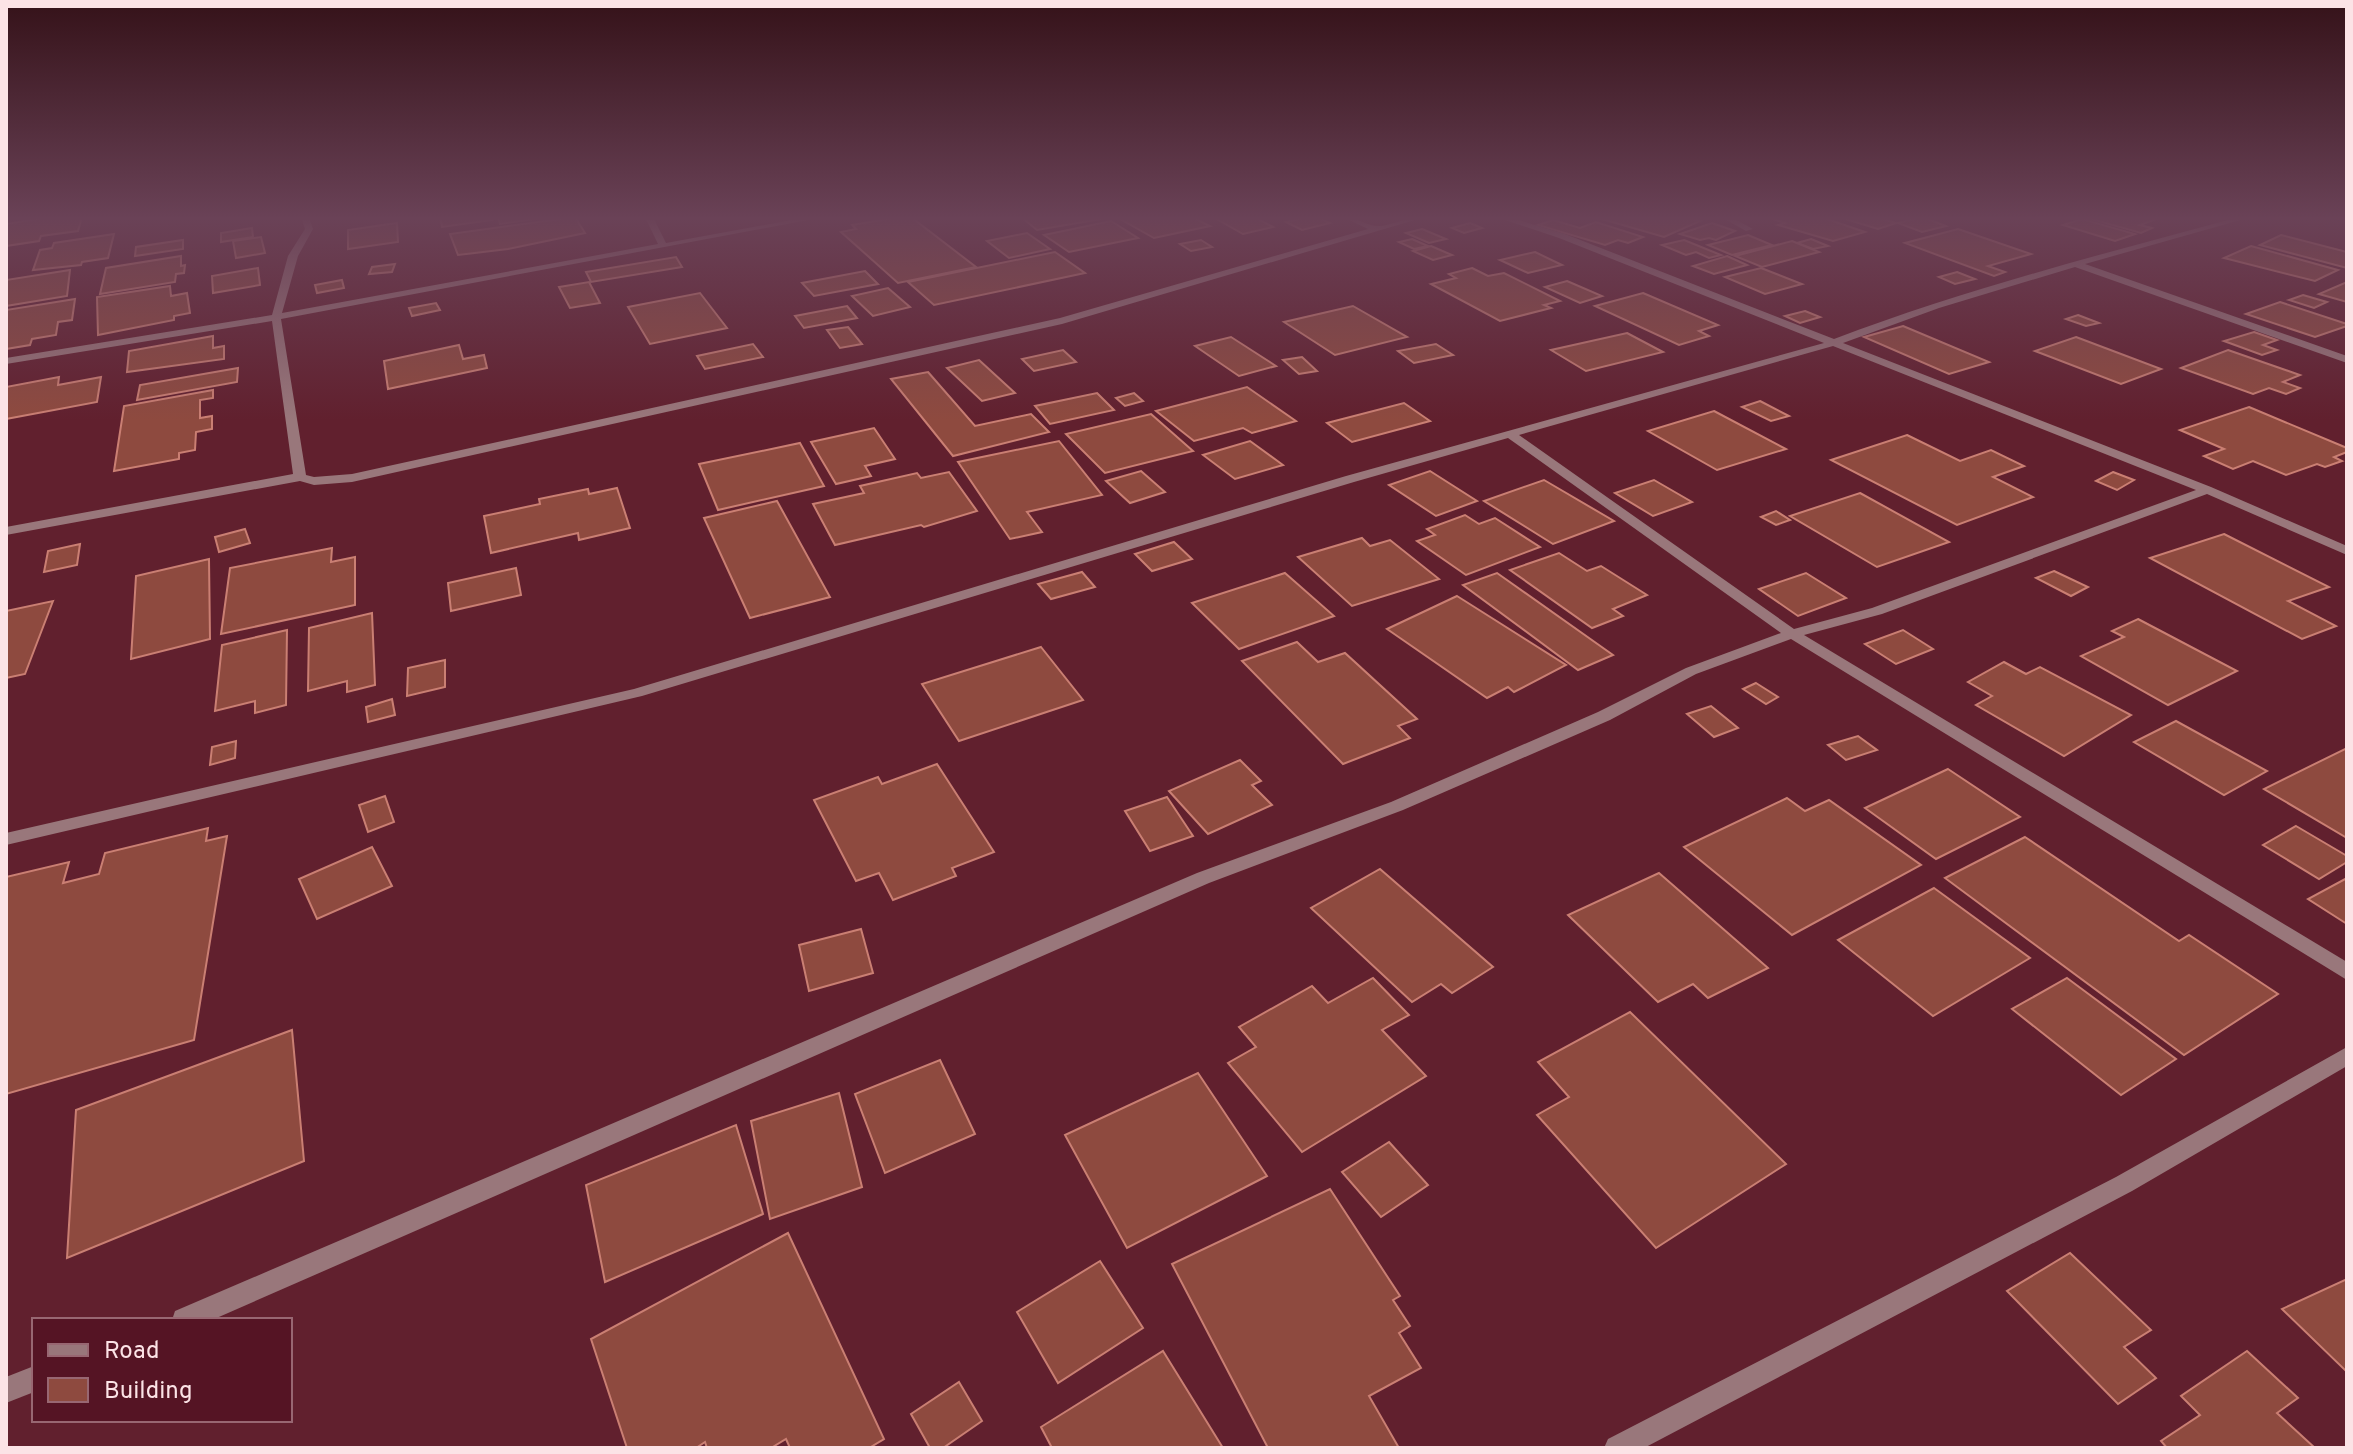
<svg xmlns="http://www.w3.org/2000/svg" width="2353" height="1454" font-family="Overpass,sans-serif">
<rect width="100%" height="100%" fill="#61202e"/>
<g fill="#8e4a3f" stroke="#ca7f73" stroke-width="2">
<path d="M49 217H82L78 231 41 236 39 241 6 246V224Z"/>
<path d="M440 217H491L492 220 442 227Z"/>
<path d="M498 217H549L500 224Z"/>
<path d="M575 217 585 233 508 249 458 255 450 234Z"/>
<path d="M900 217H911L976 267 898 283 841 232 856 229 852 225Z"/>
<path d="M1021 217H1105L1107 218 1037 230Z"/>
<path d="M1132 217H1192L1210 226 1154 238 1120 219Z"/>
<path d="M1213 217H1254L1273 227 1243 234Z"/>
<path d="M1308 217H1317L1330 223 1302 230 1286 222Z"/>
<path d="M1607 217H1684L1700 221 1664 237 1602 219Z"/>
<path d="M1776 217H1821L1865 232 1833 241 1778 225 1785 223 1770 218Z"/>
<path d="M1839 217H1882L1879 218 1896 223 1878 229Z"/>
<path d="M1922 217 1946 226 1922 232 1898 223Z"/>
<path d="M2098 217H2161L2140 225 2152 228 2141 233 2091 219Z"/>
<path d="M2082 219 2135 234 2115 241 2063 225Z"/>
<path d="M1553 220 1580 228 1596 222 1643 237 1628 243 1618 240 1605 245 1538 225Z"/>
<path d="M1111 221 1138 238 1069 252 1044 235Z"/>
<path d="M397 223 398 242 348 249V230Z"/>
<path d="M1470 223 1482 228 1464 233 1452 228Z"/>
<path d="M1712 223 1735 231 1716 240 1709 238 1700 240 1680 234Z"/>
<path d="M252 228 253 237 221 242V233Z"/>
<path d="M1422 229 1446 239 1429 243 1406 233Z"/>
<path d="M1958 229 2031 254 1988 266 2005 272 1994 276 1905 243Z"/>
<path d="M1027 233 1050 249 1009 258 987 241Z"/>
<path d="M114 234 108 258 82 262 81 265 33 270 40 250 52 248 54 243Z"/>
<path d="M1748 235 1772 245 1732 255 1708 245Z"/>
<path d="M2281 235 2347 252V268L2260 245Z"/>
<path d="M261 237 265 253 236 258 233 241Z"/>
<path d="M1412 239 1428 246 1414 249 1399 242Z"/>
<path d="M1811 239 1828 246 1813 249 1797 243Z"/>
<path d="M183 240V249L135 256 136 247Z"/>
<path d="M1201 240 1212 247 1191 251 1180 244Z"/>
<path d="M1684 240 1721 255 1709 258 1696 252 1686 255 1662 245Z"/>
<path d="M1792 241 1819 252 1762 267 1735 256Z"/>
<path d="M1431 246 1452 255 1433 260 1413 251Z"/>
<path d="M2251 246 2338 270 2315 281 2224 258Z"/>
<path d="M1055 252 1085 273 934 305 908 282Z"/>
<path d="M1535 252 1562 265 1528 273 1500 260Z"/>
<path d="M181 256V266L185 265 184 273 176 274 175 282 100 294 106 268Z"/>
<path d="M1727 256 1747 265 1714 274 1693 266Z"/>
<path d="M676 257 682 267 591 282 586 272Z"/>
<path d="M395 264 392 272 369 274 372 267Z"/>
<path d="M258 268 260 285 213 293 212 276Z"/>
<path d="M1472 268 1488 276 1504 273 1560 301 1544 305 1551 308 1500 321 1431 284 1456 278 1449 274Z"/>
<path d="M1761 268 1802 284 1765 294 1725 277Z"/>
<path d="M70 270 67 296 6 306V280Z"/>
<path d="M865 271 878 284 814 296 802 283Z"/>
<path d="M1957 272 1975 279 1955 284 1939 277Z"/>
<path d="M342 280 344 288 317 293 315 285Z"/>
<path d="M1567 281 1602 296 1580 303 1545 287Z"/>
<path d="M589 282 600 303 570 308 559 287Z"/>
<path d="M2347 282V302L2319 294Z"/>
<path d="M170 286 171 296 187 293 190 313 174 316V320L98 335 97 297Z"/>
<path d="M888 288 910 307 873 316 852 296Z"/>
<path d="M700 293 727 328 650 344 628 307Z"/>
<path d="M1643 293 1718 325 1699 331 1709 336 1679 345 1595 306Z"/>
<path d="M2303 295 2327 302 2314 308 2289 300Z"/>
<path d="M75 299 72 320 58 322 56 335 32 339 30 345 6 349V310Z"/>
<path d="M2280 302 2347 324V326L2315 337 2246 314Z"/>
<path d="M436 303 440 310 412 316 409 308Z"/>
<path d="M847 306 857 318 804 328 795 316Z"/>
<path d="M1353 306 1407 337 1335 355 1284 322Z"/>
<path d="M1805 311 1820 317 1800 323 1785 316Z"/>
<path d="M2078 315 2099 323 2086 326 2066 319Z"/>
<path d="M1903 326 1989 362 1949 374 1864 337Z"/>
<path d="M848 327 862 344 840 348 827 330Z"/>
<path d="M2254 332 2277 340 2263 345 2277 350 2262 355 2224 341Z"/>
<path d="M1627 333 1663 352 1586 371 1551 350Z"/>
<path d="M213 336V348L224 346V359L127 372 129 351Z"/>
<path d="M1231 337 1276 366 1239 376 1195 346Z"/>
<path d="M2076 337 2161 369 2121 384 2035 351Z"/>
<path d="M753 344 763 357 705 369 697 356Z"/>
<path d="M1436 344 1453 355 1414 363 1398 351Z"/>
<path d="M459 345 463 359 484 355 487 368 388 389 384 361Z"/>
<path d="M1063 350 1076 362 1034 371 1022 359Z"/>
<path d="M2228 350 2300 375 2283 382 2300 388 2286 394 2269 388 2253 394 2181 368Z"/>
<path d="M1302 357 1317 371 1299 374 1283 360Z"/>
<path d="M979 360 1015 393 982 401 947 368Z"/>
<path d="M238 368 237 382 137 400 140 385Z"/>
<path d="M928 372 975 426 1031 414 1049 432 953 456 891 379Z"/>
<path d="M59 377 58 385 101 377 97 402 6 419V387Z"/>
<path d="M1247 387 1296 421 1252 433 1243 428 1194 441 1156 411Z"/>
<path d="M213 390V398L200 400V418L212 416V429L196 432 195 450 179 453V459L114 471 124 406Z"/>
<path d="M1097 393 1114 410 1050 424 1035 406Z"/>
<path d="M1134 393 1143 401 1125 406 1116 398Z"/>
<path d="M1760 401 1789 416 1771 421 1742 407Z"/>
<path d="M1404 403 1430 421 1352 442 1327 423Z"/>
<path d="M2249 407 2347 448V452L2334 457 2342 461 2325 467 2317 464 2286 475 2253 461 2233 469 2204 456 2224 449 2180 430Z"/>
<path d="M1714 411 1786 449 1717 470 1648 431Z"/>
<path d="M1151 414 1193 451 1105 473 1066 434Z"/>
<path d="M874 428 895 459 865 466 871 476 836 484 811 442Z"/>
<path d="M1907 435 1960 461 1991 450 2024 466 1993 477 2033 497 1957 525 1831 460Z"/>
<path d="M1059 441 1102 495 1027 512 1042 532 1010 539 958 462Z"/>
<path d="M1250 441 1283 465 1235 479 1203 455Z"/>
<path d="M800 443 824 486 718 510 699 464Z"/>
<path d="M1141 471 1165 492 1130 503 1106 481Z"/>
<path d="M1430 471 1477 501 1436 516 1389 485Z"/>
<path d="M949 472 977 511 924 527 921 525 835 545 813 504 864 493 860 486 917 473 921 478Z"/>
<path d="M2113 472 2134 480 2117 490 2096 481Z"/>
<path d="M1544 480 1614 521 1553 544 1484 501Z"/>
<path d="M1654 480 1692 502 1653 516 1615 493Z"/>
<path d="M617 488 630 528 579 540 578 533 491 553 484 516 540 504 539 499 588 489 589 494Z"/>
<path d="M1860 493 1949 542 1877 567 1790 516Z"/>
<path d="M777 501 830 597 750 618 704 518Z"/>
<path d="M1776 511 1790 520 1776 525 1761 517Z"/>
<path d="M1465 515 1479 524 1495 518 1540 547 1466 575 1417 541 1435 535 1427 529Z"/>
<path d="M245 529 250 543 219 552 215 537Z"/>
<path d="M2224 534 2329 587 2288 601 2336 626 2302 639 2150 558Z"/>
<path d="M1362 538 1370 546 1390 540 1439 579 1352 606 1298 557Z"/>
<path d="M1174 542 1192 559 1152 571 1135 554Z"/>
<path d="M80 544 77 565 44 572 48 551Z"/>
<path d="M332 548 331 562 355 557V605L221 634 230 568Z"/>
<path d="M1559 553 1587 571 1601 566 1647 595 1613 609 1623 616 1592 628 1510 570Z"/>
<path d="M209 559 210 639 131 659 136 576Z"/>
<path d="M516 568 521 595 451 611 448 583Z"/>
<path d="M2054 571 2088 587 2071 596 2036 578Z"/>
<path d="M1082 572 1095 587 1051 599 1038 584Z"/>
<path d="M1285 573 1334 616 1239 649 1192 603Z"/>
<path d="M1497 573 1613 655 1578 670 1463 585Z"/>
<path d="M1806 573 1846 598 1798 616 1759 589Z"/>
<path d="M1457 596 1566 665 1514 692 1508 687 1487 698 1387 629Z"/>
<path d="M53 601 25 674 6 678V611Z"/>
<path d="M372 613 375 685 347 692V681L308 691 309 628Z"/>
<path d="M2138 619 2237 671 2168 705 2081 656 2124 637 2112 631Z"/>
<path d="M287 630 286 705 255 713V701L215 711 222 645Z"/>
<path d="M1903 630 1933 649 1896 664 1865 644Z"/>
<path d="M1297 642 1318 662 1345 653 1417 719 1398 726 1410 738 1343 764 1242 661Z"/>
<path d="M1041 647 1083 700 959 741 922 684Z"/>
<path d="M445 660V687L407 696 408 668Z"/>
<path d="M2004 662 2026 674 2040 667 2131 715 2064 756 1976 705 1992 696 1968 682Z"/>
<path d="M1756 683 1778 697 1766 704 1743 689Z"/>
<path d="M392 699 395 715 368 722 366 707Z"/>
<path d="M1711 706 1738 728 1714 737 1687 714Z"/>
<path d="M2176 721 2267 771 2224 795 2134 742Z"/>
<path d="M1858 736 1877 750 1846 760 1828 745Z"/>
<path d="M236 741 235 758 210 765 212 747Z"/>
<path d="M2347 748V838L2264 789Z"/>
<path d="M1240 760 1261 781 1252 785 1272 805 1208 834 1169 791Z"/>
<path d="M937 764 994 852 952 868 956 876 893 900 879 873 856 881 814 800 878 777 882 784Z"/>
<path d="M1948 769 2020 817 1936 859 1865 808Z"/>
<path d="M385 796 394 822 368 832 359 805Z"/>
<path d="M1167 797 1193 836 1150 851 1125 811Z"/>
<path d="M1787 798 1805 811 1829 800 1921 865 1792 935 1684 847Z"/>
<path d="M2296 826 2347 856V862L2319 879 2263 845Z"/>
<path d="M208 828 206 841 227 836 194 1040 6 1094V877L69 862 63 883 99 874 105 853Z"/>
<path d="M2025 837 2179 941 2189 935 2278 994 2184 1055 1945 878Z"/>
<path d="M372 847 392 886 317 919 299 879Z"/>
<path d="M1380 869 1493 967 1452 993 1441 984 1412 1002 1311 908Z"/>
<path d="M1659 873 1768 968 1708 998 1693 984 1658 1002 1568 915Z"/>
<path d="M2347 878V924L2308 899Z"/>
<path d="M1934 888 2030 958 1933 1016 1838 940Z"/>
<path d="M861 929 873 973 809 991 799 945Z"/>
<path d="M1373 978 1409 1015 1382 1030 1426 1076 1302 1152 1228 1063 1256 1047 1239 1027 1312 986 1328 1003Z"/>
<path d="M2067 978 2176 1059 2121 1095 2012 1009Z"/>
<path d="M1630 1012 1786 1164 1656 1248 1537 1115 1569 1097 1538 1062Z"/>
<path d="M292 1030 304 1161 67 1258 76 1110Z"/>
<path d="M940 1060 975 1134 885 1173 855 1094Z"/>
<path d="M1198 1073 1267 1176 1127 1248 1065 1135Z"/>
<path d="M839 1093 862 1187 770 1219 751 1121Z"/>
<path d="M736 1125 763 1214 605 1282 586 1185Z"/>
<path d="M1389 1142 1428 1185 1381 1217 1342 1172Z"/>
<path d="M1330 1189 1400 1296 1393 1300 1410 1326 1399 1333 1421 1368 1369 1396 1399 1448H1268L1172 1264Z"/>
<path d="M788 1233 884 1439 869 1448H790L786 1439 771 1448H707L705 1442 696 1448H627L591 1339Z"/>
<path d="M2070 1253 2151 1330 2124 1347 2156 1378 2118 1404 2007 1291Z"/>
<path d="M1100 1261 1143 1328 1058 1383 1017 1312Z"/>
<path d="M2347 1279V1372L2282 1309Z"/>
<path d="M1163 1351 1223 1448H1052L1041 1427Z"/>
<path d="M2247 1351 2298 1398 2277 1413 2315 1448H2167L2161 1441 2200 1415 2181 1396Z"/>
<path d="M959 1382 982 1421 943 1448H930L911 1414Z"/>
</g>
<g fill="none" stroke-linecap="round" stroke-linejoin="round">
<g fill="#99777b" fill-rule="evenodd">
<path d="M301 217H309L313 229 298 256 282 313 658 244 645 217H653L666 243 808 217H824L281 319 306 475 314 477 352 474 1060 318 1368 229 1343 217C1356 217 1369 227 1380 226 1396 224 1409 216 1425 217L1062 324 352 482 314 485 300 481 6 535V527L293 474 272 321 6 364V358L272 315 288 256 305 229Z"/>
<path d="M1496 217H1508L1565 234 1834 339C1966 289 2102 254 2239 217H2251L2085 264 2347 356V363L2075 267 1939 308 1843 343 2211 487 2347 546V555L2207 494 1882 614 1804 635 2347 962V980L1791 639 1696 674 1610 720 1403 810 1209 883 212 1320H172L175 1311 1197 873 1391 802 1598 712 1686 668 1781 633 1508 438 1354 482 642 696 6 845V833L634 689 1346 476 1824 343 1559 238ZM1833 346 2196 490 1872 608 1794 629 1519 435Z"/>
<path d="M1721 217H1731L1753 229 1746 231Z"/>
<path d="M2347 1047V1066L2132 1191 1644 1448H1604L1608 1439 2116 1177Z"/>
<path d="M34 1366V1392L6 1403V1377Z"/>
</g>
</g>
<linearGradient id="sky" x2="0" y2="1"><stop stop-color="#351219"/><stop offset="0.52" stop-color="#6a4257"/><stop offset="1" stop-color="#6a4257" stop-opacity="0"/></linearGradient>
<rect width="2353" height="420" fill="url(#sky)"/>
<rect width="2353" height="1454" fill="none" stroke="#fce3e6" stroke-width="16"/>
<rect x="32" y="1318" width="260" height="104" fill="#551424" stroke="#986772" stroke-width="2"/>
<rect x="48" y="1344" width="40" height="12" fill="#99777b" stroke="#986772" stroke-width="2"/>
<text x="104" y="1358" font-size="24" fill="#fce3e6">Road</text>
<rect x="48" y="1378" width="40" height="24" fill="#8e4a3f" stroke="#986772" stroke-width="2"/>
<text x="104" y="1398" font-size="24" fill="#fce3e6">Building</text>
</svg>
